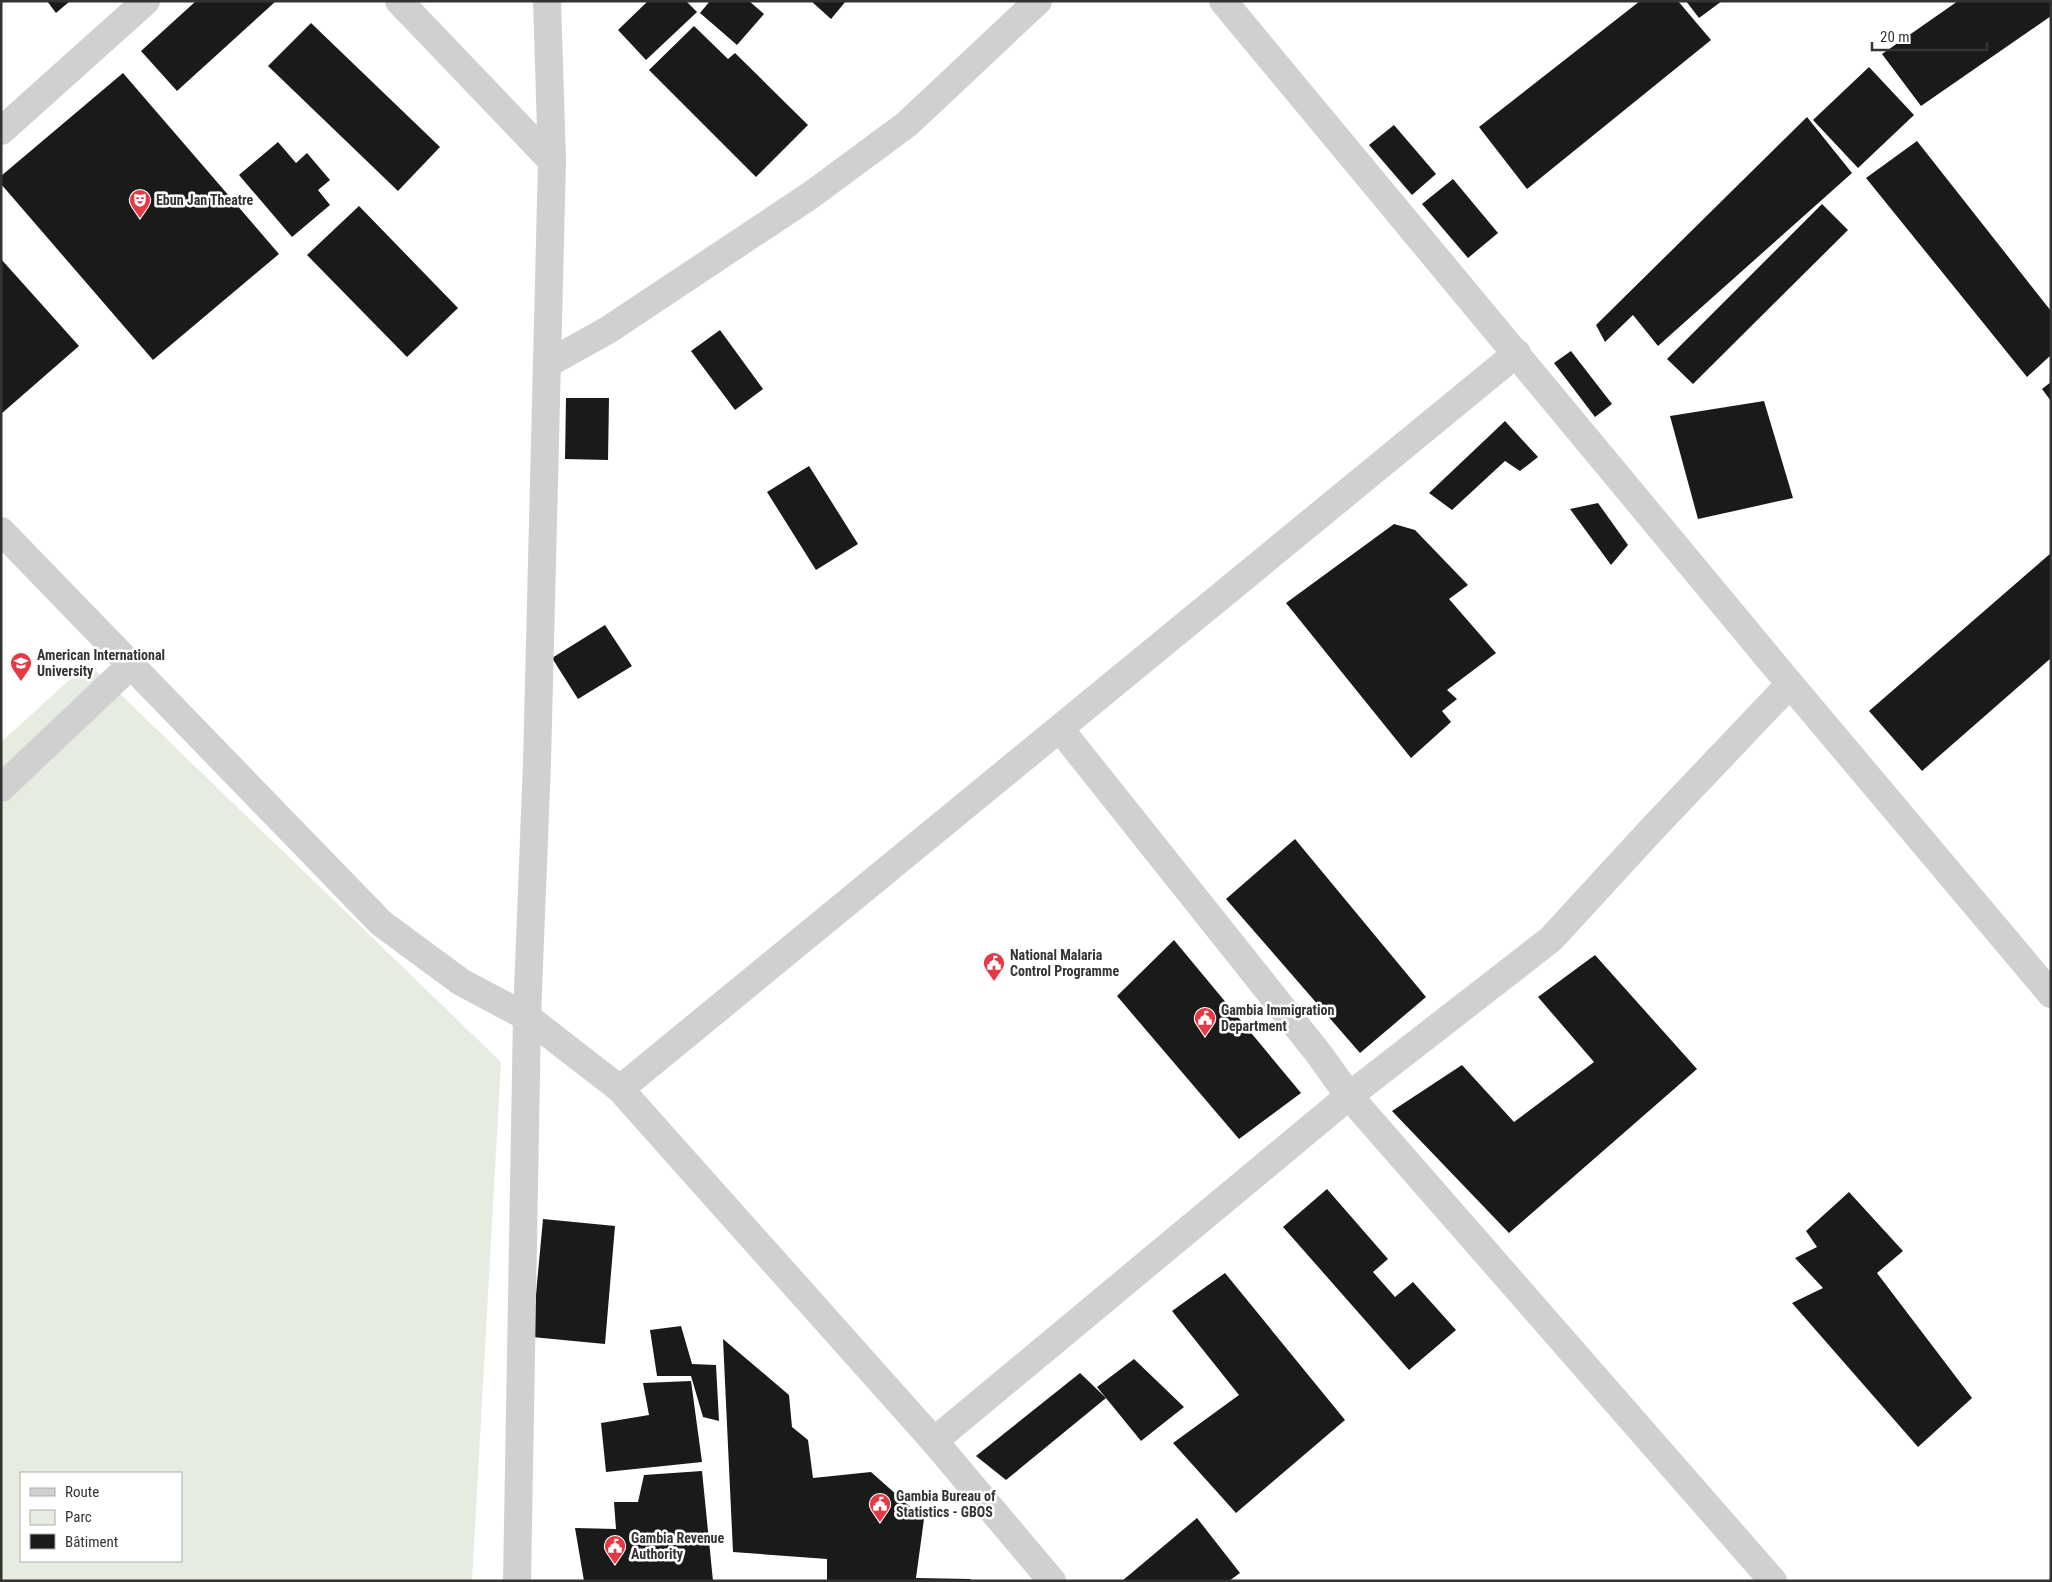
<svg xmlns="http://www.w3.org/2000/svg" width="2052" height="1582" font-family="'Roboto Condensed',sans-serif">
<rect width="100%" height="100%" fill="#fff"/>
<path fill="#e6ecdf" fill-rule="evenodd" d="M88 663 501 1062 472 1581H1V742ZM21 1473H181V1561H21Z"/>
<g fill="#1a1a1a">
<path d="M47 1H70L56 13Z"/>
<path d="M196 1H276L177 91 141 51Z"/>
<path d="M648 1H686L697 12 646 60 618 30Z"/>
<path d="M710 1H749L764 14 737 45 700 13Z"/>
<path d="M811 1H846L831 19Z"/>
<path d="M1640 1H1678L1711 40 1527 189 1479 127Z"/>
<path d="M1686 1H1722L1699 18Z"/>
<path d="M1958 1H2051V16L1921 106 1882 54Z"/>
<path d="M311 23 440 147 398 191 268 66Z"/>
<path d="M694 26 728 59 735 53 808 125 756 177 649 70Z"/>
<path d="M1869 67 1914 115 1858 168 1813 120Z"/>
<path d="M123 73 279 254 153 360 1 184V176Z"/>
<path d="M1807 117 1852 173 1658 346 1633 315 1605 342 1596 325Z"/>
<path d="M1394 125 1436 174 1412 195 1369 145Z"/>
<path d="M1917 141 2051 311V355L2027 377 1866 178Z"/>
<path d="M278 142 296 163 307 153 330 180 318 190 330 205 292 237 239 175Z"/>
<path d="M1453 179 1498 233 1468 258 1422 204Z"/>
<path d="M1822 204 1848 230 1693 384 1667 359Z"/>
<path d="M359 206 458 308 407 357 307 255Z"/>
<path d="M1 259 79 346 1 414Z"/>
<path d="M720 330 763 389 735 410 691 351Z"/>
<path d="M1571 351 1612 404 1595 417 1554 363Z"/>
<path d="M2051 382V401L2042 389Z"/>
<path d="M566 398H609L608 460 565 459Z"/>
<path d="M1764 401 1793 498 1698 519 1670 416Z"/>
<path d="M1505 421 1538 457 1520 471 1505 461 1452 510 1429 493Z"/>
<path d="M809 466 858 544 816 570 767 492Z"/>
<path d="M1598 503 1628 545 1611 565 1570 509Z"/>
<path d="M1394 524 1415 530 1468 585 1449 599 1496 653 1447 690 1457 699 1442 711 1451 722 1411 758 1286 603Z"/>
<path d="M2051 553V658L1922 771 1869 711Z"/>
<path d="M605 625 632 666 578 699 552 658Z"/>
<path d="M1295 839 1426 997 1360 1053 1226 899Z"/>
<path d="M1174 940 1301 1093 1239 1139 1117 996Z"/>
<path d="M1595 955 1697 1069 1509 1233 1392 1111 1462 1065 1514 1122 1594 1062 1538 997Z"/>
<path d="M1327 1189 1388 1259 1373 1272 1395 1297 1413 1282 1456 1330 1409 1370 1283 1227Z"/>
<path d="M1849 1192 1903 1251 1877 1273 1972 1398 1918 1447 1792 1303 1823 1288 1795 1258 1817 1247 1806 1231Z"/>
<path d="M543 1219 615 1226 605 1344 532 1337Z"/>
<path d="M1225 1273 1345 1420 1236 1513 1173 1443 1239 1395 1172 1311Z"/>
<path d="M681 1326 692 1364 716 1365 719 1421 703 1417 691 1376H657L650 1330Z"/>
<path d="M723 1339 789 1395 792 1427 808 1440 813 1478 871 1472 924 1519 916 1578 970 1579 972 1581H827V1559L733 1552Z"/>
<path d="M1134 1359 1184 1407 1141 1441 1097 1387Z"/>
<path d="M1080 1373 1106 1398 1006 1480 976 1456Z"/>
<path d="M691 1381 702 1462 606 1472 601 1423 649 1415 643 1383Z"/>
<path d="M702 1471 713 1581H584L575 1528 616 1529 614 1502H638L644 1475Z"/>
<path d="M1197 1518 1240 1573 1229 1581H1122Z"/>
</g>
<g fill="none" stroke-linecap="round" stroke-linejoin="round">
<g stroke="#d0d0d0" stroke-width="28">
<path d="M399 1 552 161"/>
<path d="M1223 1 1790 684 2051 994"/>
<path d="M1 131 146 1"/>
<path d="M547 364 608 330 811 195 907 124 1038 1"/>
<path d="M1 531 381 923 461 982 527 1017 620 1089 934 1441 1052 1581"/>
<path d="M1060 729 1319 1054 1349 1096 1773 1581"/>
<path d="M1 788 131 665"/>
<path d="M620 1089 1517 353"/>
<path d="M934 1441 1349 1096 1551 939 1654 827 1790 684"/>
<path d="M517 1581 527 1017 537 762 552 161 547 1"/>
</g>
</g>
<defs>
<g id="theatre-pin" transform="scale(1.125)"><path d="M0 17L-7.5 6A9.5 9.5 0 1 1 7.5 6Z" fill="#e63946" stroke="#fff"/><path d="M-5-5.5Q0-4 5-5.5V0Q5 5 0 6Q-5 5-5 0ZM-3.3-2.5H-1v1.5H-3.3ZM1-2.5H3.3v1.5H1ZM-2.8 1Q0 5.5 2.8 1Z" fill="#fff"/></g>
<g id="university-pin" transform="scale(1.125)"><path d="M0 17L-7.5 6A9.5 9.5 0 1 1 7.5 6Z" fill="#e63946" stroke="#fff"/><path d="M0-5L7-2L0 1L-7-2ZM-4 1L0 2.5L4 1V4Q0 6-4 4Z" fill="#fff"/></g>
<g id="civic-pin" transform="scale(1.125)"><path d="M0 17L-7.5 6A9.5 9.5 0 1 1 7.5 6Z" fill="#e63946" stroke="#fff"/><path d="M-.6-6.5H3V-4.5H.6V-3L4-1V1h2V6H-6V1h2V-1L-.6-3ZM-1.2 2.5V6h2.4V2.5Z" fill="#fff"/></g>
</defs>
<g fill-rule="evenodd">
<use href="#theatre-pin" x="140" y="200"/>
<use href="#university-pin" x="21" y="663"/>
<use href="#civic-pin" x="994" y="963"/>
<use href="#civic-pin" x="1205" y="1018"/>
<use href="#civic-pin" x="880" y="1504"/>
<use href="#civic-pin" x="615" y="1546"/>
</g>
<g text-anchor="middle" dominant-baseline="central" stroke-width="5" stroke-linejoin="round" paint-order="stroke">
<g font-size="14" font-weight="bold" fill="#333" stroke="#fff" text-anchor="start">
<text x="156" y="200">Ebun Jan Theatre</text>
<text x="37" y="655">American International<tspan x="37" dy="16">University</tspan></text>
<text x="1010" y="955">National Malaria<tspan x="1010" dy="16">Control Programme</tspan></text>
<text x="1221" y="1010">Gambia Immigration<tspan x="1221" dy="16">Department</tspan></text>
<text x="896" y="1496">Gambia Bureau of<tspan x="896" dy="16">Statistics - GBOS</tspan></text>
<text x="631" y="1538">Gambia Revenue<tspan x="631" dy="16">Authority</tspan></text>
</g>
</g>
<rect width="2052" height="1582" fill="none" stroke="#333333" stroke-width="5"/>
<rect x="20" y="1472" width="162" height="90" fill="#ffffff" stroke="#adadad"/>
<rect x="30" y="1488" width="25" height="8" fill="#d0d0d0" stroke="#adadad"/>
<text x="65" y="1497" font-size="15" fill="#333333">Route</text>
<rect x="30" y="1510" width="25" height="15" fill="#e6ecdf" stroke="#adadad"/>
<text x="65" y="1522" font-size="15" fill="#333333">Parc</text>
<rect x="30" y="1534" width="25" height="15" fill="#1a1a1a" stroke="#adadad"/>
<text x="65" y="1547" font-size="15" fill="#333333">Bâtiment</text>
<path d="M1872 42v8h115v-8" fill="none" stroke="#333333" stroke-width="2.5"/>
<text x="1880" y="42" font-size="15" fill="#333333" stroke="#ffffff" stroke-width="4" paint-order="stroke">20 m</text>
</svg>
